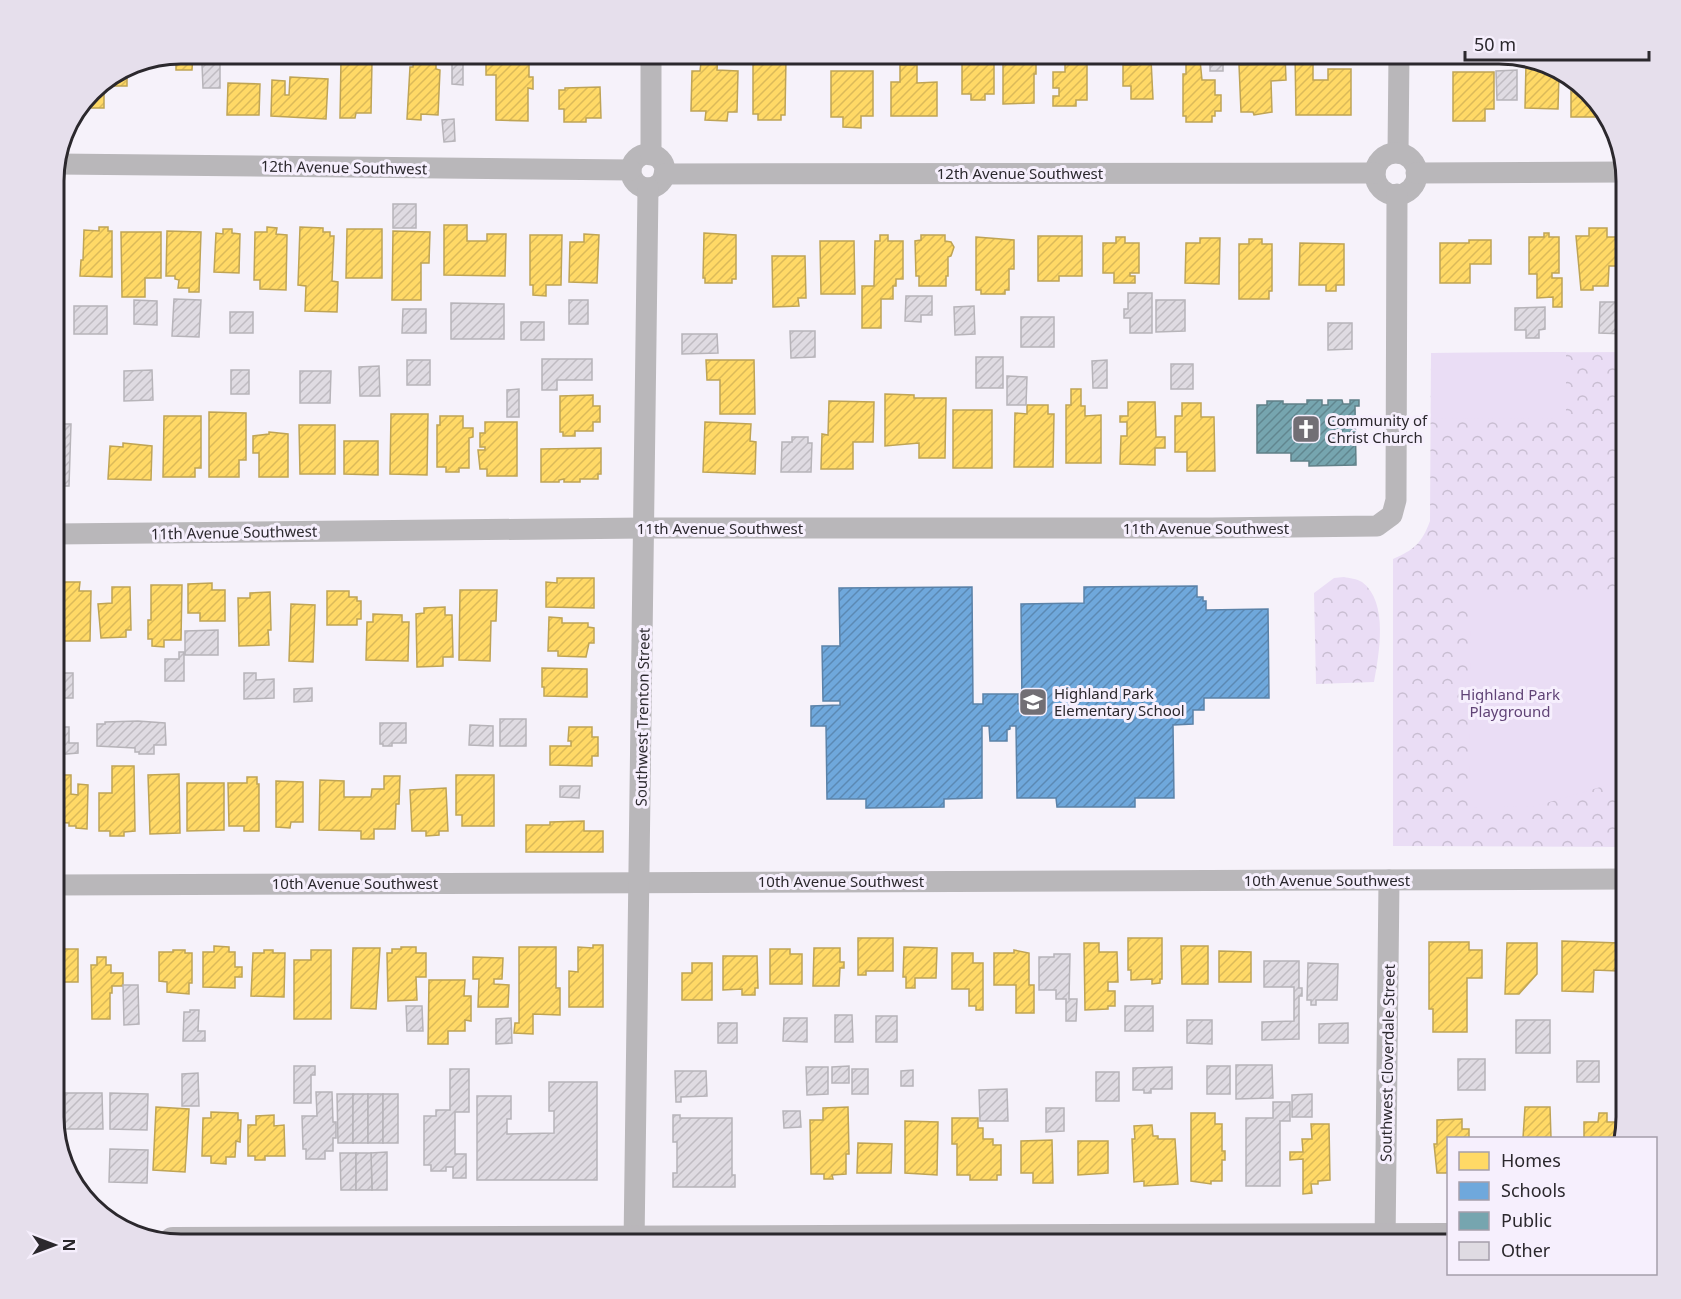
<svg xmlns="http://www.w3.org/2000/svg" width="1681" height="1299" font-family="'Noto Sans',sans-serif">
<defs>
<pattern id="forest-crowns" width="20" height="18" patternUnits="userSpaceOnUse" patternTransform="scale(1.5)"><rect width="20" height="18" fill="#eaddf5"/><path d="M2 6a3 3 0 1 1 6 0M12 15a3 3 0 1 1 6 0" fill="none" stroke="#c9bed2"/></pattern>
<pattern id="homes-hatch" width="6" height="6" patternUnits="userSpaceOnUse" patternTransform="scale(1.5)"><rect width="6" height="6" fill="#ffd966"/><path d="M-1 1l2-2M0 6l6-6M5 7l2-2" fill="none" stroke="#dbba59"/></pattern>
<pattern id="schools-hatch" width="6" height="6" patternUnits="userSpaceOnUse" patternTransform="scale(1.5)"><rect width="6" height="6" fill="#6fa8dc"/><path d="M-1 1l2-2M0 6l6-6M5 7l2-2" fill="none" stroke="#5b89b3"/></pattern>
<pattern id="public-hatch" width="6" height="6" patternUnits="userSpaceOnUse" patternTransform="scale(1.5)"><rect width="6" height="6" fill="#76a5af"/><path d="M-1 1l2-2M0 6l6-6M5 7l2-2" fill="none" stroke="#61868f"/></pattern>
<pattern id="building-hatch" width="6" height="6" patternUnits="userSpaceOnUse" patternTransform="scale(1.5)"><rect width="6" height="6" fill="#dfdbe2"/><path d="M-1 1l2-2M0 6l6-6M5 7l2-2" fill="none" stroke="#c0bcc2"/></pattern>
</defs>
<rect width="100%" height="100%" fill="#f6f2fa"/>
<g fill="url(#forest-crowns)">
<path d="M1627 352V847L1393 846V559C1414 550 1422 543 1430 521L1431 353Z"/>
<path d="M1344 577C1349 578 1357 579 1362 582 1389 602 1379 655 1374 682L1316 684 1314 593 1334 578Z"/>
</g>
<g fill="#eaddf5">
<path d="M1566 352V418L1431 419V353Z"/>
<path d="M1627 589V774L1621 781 1536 806 1469 808 1471 601 1480 592Z"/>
</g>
<g fill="url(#homes-hatch)" stroke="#bfa455" stroke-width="1.5">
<path d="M182 54H193L192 70H176V58H164Z"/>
<path d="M345 54H370V61H372L371 113H356L355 118H340L341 59H344Z"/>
<path d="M420 54 434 57V54H465V59L436 57V69L440 70 438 115 421 114V120L407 119 410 67H413L414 55Z"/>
<path d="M497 54H529V77H533V89L528 88V121L496 120V75H486V56H497Z"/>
<path d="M702 54H718L717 70 738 71 737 112H728L727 121 705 120 706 111H691L692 71H700Z"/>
<path d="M753 54H772V58H786L785 115H781V120H758V114H753Z"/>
<path d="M962 54 994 55V94H985V100H971V94H962Z"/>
<path d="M1003 54H1036V74H1034V103L1003 104Z"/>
<path d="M1269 54H1285L1286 80 1271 81 1272 112 1254 115 1253 112H1241L1239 65 1269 64Z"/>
<path d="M1295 54H1323V62H1313V80H1328V69H1351V115H1296Z"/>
<rect x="1450" y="54" width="32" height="3"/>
<path d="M1137 59H1151L1153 99H1131V86H1123V65H1137Z"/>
<path d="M1186 60H1200L1202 80H1215V95H1221V111H1215V116H1212V122H1186V116H1183V74H1186Z"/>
<path d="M1526 63 1559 74 1558 109 1525 108Z"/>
<path d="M1065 64H1087V100H1076V106H1053V96H1059V88H1053V72H1065Z"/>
<path d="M900 65H917V83L937 82V116H891V82H900Z"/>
<path d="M127 67V86H104V108H83V105L97 86Z"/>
<path d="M831 71H873V116H861V128L843 127V117H831Z"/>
<path d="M1453 72H1494V109H1485V121H1453Z"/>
<path d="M290 77 328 79 326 119 271 116 272 80 285 81V95H289Z"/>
<path d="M1571 78 1577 81 1607 117H1571Z"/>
<path d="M228 83 260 84 259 115H227Z"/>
<path d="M600 87 601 118H586V122H564V109H559V90H565V88Z"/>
<path d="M444 225H467V241H487V234H506L505 276 444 275Z"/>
<path d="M99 227H108V231H112V277L80 276 81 260H83L84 230 99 231Z"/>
<path d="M267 227 277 228 276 234 287 235 286 290 260 289V280H254L255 232H267Z"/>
<path d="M300 227 323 228V232H330V236H334L332 281 338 282 337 312 305 311 306 286 298 285Z"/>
<path d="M1589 228H1607V237H1617V266H1609L1608 286H1593V290H1581L1576 236H1589Z"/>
<path d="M223 229H232V233L240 234 239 273 214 272 216 233 223 234Z"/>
<path d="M347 229H382V278H346Z"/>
<path d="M167 231 201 232 199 292H189V288H178L179 280 175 279V276H166Z"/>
<path d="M393 231 430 232 429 263H421V300H392Z"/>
<path d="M121 232H161V278H145V297H122Z"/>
<path d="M704 233 736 235V279H732V283H705V278H703Z"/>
<path d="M1544 233H1549V237H1559V273H1552V278H1562V307H1553V297L1537 298V274H1529V237H1544Z"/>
<path d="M584 234 599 235 597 283 569 282 570 242H584Z"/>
<path d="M530 235H562L561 285H546V296L533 295V285H530Z"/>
<path d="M880 235H888V241H903V279H896V286H893V299H881V328H862V286H874L875 241H880Z"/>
<path d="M921 235H945V241L951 242 954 247 951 256 948 257V276H946V286H919V276H916L915 241 921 240Z"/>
<path d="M1038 236H1082V276H1059V281H1038Z"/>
<path d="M976 237 1014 240V269H1009V290H1005V294H981V290H976Z"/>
<path d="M1116 237H1125V243H1139V273H1130V276H1135V283H1114V273H1103V243H1116Z"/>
<path d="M1200 238H1220L1219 284 1185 283 1186 243H1200Z"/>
<path d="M1249 239H1262V244H1272V291H1269V299H1239V244H1249Z"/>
<path d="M1469 240H1491V264H1470V283H1440V243H1469Z"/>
<path d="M820 241H854L855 294H821Z"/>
<path d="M1300 243 1344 244V285H1336V291H1326V285H1299Z"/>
<path d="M772 256H805L806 298H798L799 306 773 307Z"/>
<path d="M706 360H754L755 414H720V380H707Z"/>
<path d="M1071 389H1081V406H1085V416L1101 415V463H1066V405H1071Z"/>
<path d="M885 394 914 395V398H946L945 458H919V443L885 446Z"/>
<path d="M593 395V406H600V422H593V431H575V436H563V432H560V396Z"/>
<path d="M829 401 874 402 873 442H853V469H821L822 434 828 435Z"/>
<path d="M1128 402H1155L1156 437H1165V448H1155V465L1120 464 1121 436H1127V422H1120V416H1128Z"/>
<path d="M1182 403H1201V417H1214L1215 471H1187V452H1175V416H1182Z"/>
<path d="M1027 405H1048V414H1054L1053 467H1014L1015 413 1027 414Z"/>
<rect x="953" y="410" width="39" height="58"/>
<path d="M209 412 246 413V460H239V477H209Z"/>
<path d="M391 414H428L427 475 390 474Z"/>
<path d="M164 416H201V468H195V477H163Z"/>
<path d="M440 416H463V428H473V437L469 438V468H459V472H446V467H437V425H440Z"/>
<path d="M485 422H517V476H487V469H480L478 450H485V447H480V433H485Z"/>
<path d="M705 422 751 424 750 441 756 442 755 474 703 472Z"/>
<path d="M299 425H335V474H300Z"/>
<path d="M269 432 288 434V477H259V453H253V436L269 434Z"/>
<path d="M344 441H378V475L344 474Z"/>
<path d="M123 443 152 446 151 480 108 479 110 446 123 447Z"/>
<path d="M601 448V474H598V479H580V482H564V479L559 480V482H541V449Z"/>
<path d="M557 578H594V608L546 607V582L557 583Z"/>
<path d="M58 582H80L79 591H91L90 641H59Z"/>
<path d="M212 583V590H225V621H200V613H188V584Z"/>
<path d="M151 585H182L181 640H164V647L152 646V639H148V620H151Z"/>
<path d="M112 587H130L131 630H126V637L101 638 98 604 112 603Z"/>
<path d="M460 590H497L496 621H491L490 661 459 660Z"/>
<path d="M327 591H349V597H357V601H361V619H357V625H327Z"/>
<path d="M270 592 271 630H268L269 645 239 646 238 598H250V593Z"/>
<path d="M291 604 315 605 313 662 289 661Z"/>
<path d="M445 607V615H452L453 657H443V666L417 667 416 614 424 613V608Z"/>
<path d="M373 614 402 615V622H409L408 661 366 660 367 622H373Z"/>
<path d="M549 617 562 618V623H588V627L594 628V643H589L586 657 558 656V651H548Z"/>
<path d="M542 668 587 669V697L544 696V687H542Z"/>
<path d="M569 727H592V737H598V756H592V766L550 765V746H571V741H568Z"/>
<path d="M112 766H134L135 831 124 832V836H110V831H99V793H112Z"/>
<path d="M179 774 180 833 150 834 148 775Z"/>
<path d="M54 775H71V794L78 795V784L88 785 87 829 76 828V826H69V823L54 822Z"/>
<path d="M456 775H494V826H462V815H456Z"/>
<path d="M384 776H400L399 804H396L395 829H374V839H361V831L319 830 320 780 344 781V797H371L372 789H384Z"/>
<path d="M247 777H257V784H259V831H244V826H229L228 783H247Z"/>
<path d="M276 781 303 782V822H291L290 828 276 827Z"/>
<path d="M187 783H224V830L187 831Z"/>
<path d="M446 788 448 831H439V835L426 836V831H412L410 790Z"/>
<path d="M584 821V831H603V852H526V825H550V822Z"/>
<path d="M858 938H893V971H866V975H858Z"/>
<path d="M1128 938H1162V979H1160V983L1152 984V979L1131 980V970H1128Z"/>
<path d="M1562 941 1619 943 1618 971 1594 970 1593 992 1562 991Z"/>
<path d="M1429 942H1469V950H1482V978H1467V1032H1433V1009H1429Z"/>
<path d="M1084 943H1099V952H1117L1118 982H1108V991H1115V1006H1108V1009L1085 1010Z"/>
<path d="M1507 943H1537V974L1519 994H1505Z"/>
<path d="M593 945H603V1007H569V971L578 972V947L593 948Z"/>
<path d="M214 946 229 947V952H235V967H242V977H235V988L203 987V952H214Z"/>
<path d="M1181 946H1208V984H1182Z"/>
<path d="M401 947H416V953H426V977H416L417 1000 388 1001 387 953H392V949H401Z"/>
<path d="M519 947H556V988H560V1015L533 1014V1034L514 1033 515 1023H519Z"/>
<path d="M904 947 937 948 936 978H915V988H906V977H903Z"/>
<path d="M353 948H380L376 1009 351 1008Z"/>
<path d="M814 948H840V962H844V968H840L839 986H813Z"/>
<rect x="54" y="949" width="24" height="33"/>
<path d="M770 949H790V954H802V984H770Z"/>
<path d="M173 950H185V953H192V983H189V994L167 992V982L159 981V952H173Z"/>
<path d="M264 950H273V953H285L284 997 251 996 253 953H264Z"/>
<path d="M311 950H331V1019H294V960H311Z"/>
<path d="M1014 950 1029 953V985H1034V1013H1016V985H994V953H1014Z"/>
<path d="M1219 951 1251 952V982H1219Z"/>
<path d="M952 953H973V963H983V1010H976V1006H969V989H952Z"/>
<path d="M723 956H757L758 988H755V995H742V989L723 990Z"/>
<path d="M97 957H106V965H111V973H123V986H112V993H110V1019H92L91 965H97Z"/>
<path d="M473 957 503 958 502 979H494V984L509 985 508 1007H478L479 979H473Z"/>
<path d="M692 963H712V1000H682V973H692Z"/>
<path d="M429 980H465L464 996H471V1021L465 1020V1031H448V1044H428Z"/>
<path d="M156 1107 189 1109 185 1172 153 1170Z"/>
<path d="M848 1107 849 1154H846V1174L832 1175 833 1179H824V1174H811L810 1120H823V1108Z"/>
<path d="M1525 1107H1550L1551 1138H1523Z"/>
<path d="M211 1112 238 1113V1120H241L240 1142 236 1141 235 1157H226V1164L211 1163V1156H202L203 1118H211Z"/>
<path d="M1191 1113H1215V1124H1222V1151H1225V1160H1222V1181H1211V1184L1191 1181Z"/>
<path d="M1599 1113H1607V1122H1616V1138H1584V1122H1598Z"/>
<path d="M274 1115V1126L284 1125 285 1156H265V1160H255V1156H248V1125H256V1116Z"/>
<path d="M952 1118H978V1128H983V1139H993V1145H1001V1175H997V1180H970V1175H957V1144H952Z"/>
<path d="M1462 1119V1129H1469V1138H1448V1173H1437L1434 1144H1437V1120Z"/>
<path d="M905 1121 938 1122 937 1175 905 1173Z"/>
<path d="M1311 1124H1329L1330 1180 1318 1181V1184H1311L1312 1193 1303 1194V1159L1290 1160V1152H1303L1302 1139H1312Z"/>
<path d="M1152 1125 1153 1136H1158V1139H1175L1178 1184 1144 1186V1181L1134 1182 1132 1139H1135L1134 1126Z"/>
<path d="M1052 1140 1053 1183H1033V1173H1021V1141Z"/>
<path d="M1078 1141H1108V1173L1078 1175Z"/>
<path d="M858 1143 892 1144 891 1173H857Z"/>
</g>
<path fill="url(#schools-hatch)" stroke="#5b82a8" stroke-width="1.5" d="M1197 586V597H1203V601H1206V610L1268 609 1269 698H1204V710H1193V724L1173 725 1174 798H1135V807H1057L1056 798H1017L1016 726H1010V729L1007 730V741H990L989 726H982V798L944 799V807L866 808V799H827L826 726H811V706L840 705V701H823L822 646H840L839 588 972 587 973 704H983V694H1018V704H1022L1021 604 1084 603V587Z"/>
<path fill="url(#public-hatch)" stroke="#608088" stroke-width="1.5" d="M1307 400H1322V405H1328V400H1342L1343 404H1350V400H1359V406H1355L1356 465 1309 466V461H1291V453H1257V405H1267V401H1283V404H1307Z"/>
<g fill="url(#building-hatch)" stroke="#b7b4b9" stroke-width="1.5">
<rect x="1210" y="54" width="13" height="17"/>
<path d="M452 62H463V85L452 84Z"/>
<path d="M220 63V88H203L202 64Z"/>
<path d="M1517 70V100H1497L1496 71Z"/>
<path d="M454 119 455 141 444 142 442 120Z"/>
<rect x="393" y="204" width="23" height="24"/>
<path d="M1128 293H1152V333H1130V318H1124V309H1128Z"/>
<path d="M906 296H932V315H921V322L905 321Z"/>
<path d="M174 299 201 300 199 337 172 336Z"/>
<path d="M134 300 157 301V325L134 324Z"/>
<rect x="569" y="300" width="19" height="24"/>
<path d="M1156 300H1185V331L1156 332Z"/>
<path d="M1600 302H1627L1626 334 1599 333Z"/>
<path d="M451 303 504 304V339H451Z"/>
<rect x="74" y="306" width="33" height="28"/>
<path d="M974 306 975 334 955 335 954 307Z"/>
<path d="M1545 307V329L1539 330V338H1526V330H1515V308Z"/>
<path d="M403 309H426V333H402Z"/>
<rect x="230" y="312" width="23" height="21"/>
<rect x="1021" y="317" width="33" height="30"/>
<rect x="521" y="322" width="23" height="18"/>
<path d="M1328 323H1352V349L1328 350Z"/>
<path d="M790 331H815V357L791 358Z"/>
<path d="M682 334H717L718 353 682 354Z"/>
<rect x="976" y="357" width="27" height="31"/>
<path d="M542 359H592V380H557V390H542Z"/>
<rect x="407" y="360" width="23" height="25"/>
<path d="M1107 360V388H1093L1092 361Z"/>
<rect x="1171" y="364" width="22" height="25"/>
<path d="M379 366 380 396H360L359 367Z"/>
<path d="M152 370 153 400 124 401V371Z"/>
<rect x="231" y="370" width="18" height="24"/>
<path d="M300 371H331L330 403H300Z"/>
<path d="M1007 376 1027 377 1026 405H1007Z"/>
<path d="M519 389V417H507V390Z"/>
<path d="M54 424H71L69 486H54Z"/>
<path d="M792 437H808V443H812L811 472H781L782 442H792Z"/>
<path d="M218 630V655H185V631Z"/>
<path d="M179 652H184V681H165V659H179Z"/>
<rect x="54" y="673" width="19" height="25"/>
<path d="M244 673H256V680L274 679V698L244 699Z"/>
<path d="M312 688V701L294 702V689Z"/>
<rect x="500" y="719" width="26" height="27"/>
<path d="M138 721 165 723 166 745H154V754H139V752H135V748L97 746V724H105V722Z"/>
<path d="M380 723H406V743H392V746H383V744H380Z"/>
<path d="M470 725 493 726V746L469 745Z"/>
<path d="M54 727H69V743H78V753L54 755Z"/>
<path d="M560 786H580L579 798 560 797Z"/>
<path d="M1054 954H1070L1069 999H1077L1076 1021H1066V999H1056V990H1039V957H1054Z"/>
<path d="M1264 961H1299V988H1302V996H1299V1039L1262 1040V1022L1294 1021V987H1264Z"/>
<path d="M1308 963 1338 964 1337 1000H1316V1005H1311V1000H1307Z"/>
<path d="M123 985H138L139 1024 124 1025Z"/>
<path d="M406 1006H422L423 1031H407Z"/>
<rect x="1125" y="1006" width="28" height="25"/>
<path d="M190 1010H199L198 1031H205V1041H183L184 1012H190Z"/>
<path d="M835 1015H852L853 1042H835Z"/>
<rect x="876" y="1016" width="21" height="26"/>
<path d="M511 1018 512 1043 496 1044V1019Z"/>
<path d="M784 1018H807V1042L783 1041Z"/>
<path d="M1187 1020H1212V1044L1187 1043Z"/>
<rect x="1516" y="1020" width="34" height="33"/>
<rect x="718" y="1023" width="19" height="20"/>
<path d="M1348 1023V1043H1319V1024Z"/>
<rect x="1458" y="1059" width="27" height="31"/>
<rect x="1577" y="1061" width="22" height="21"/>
<path d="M1236 1065H1272L1273 1098 1236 1099Z"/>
<path d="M294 1066H315V1075H311V1103H294Z"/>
<path d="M849 1066V1083H832V1067Z"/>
<rect x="1207" y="1066" width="23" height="28"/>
<path d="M806 1067H828V1094L807 1095Z"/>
<path d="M1172 1067V1089H1151V1093H1144V1090H1133V1068Z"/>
<path d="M450 1069H469V1112H455V1154H466V1178H453V1167H446V1171H431V1165H424V1116H436V1110H450Z"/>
<rect x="852" y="1069" width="16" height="25"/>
<path d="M913 1070V1086H901V1071Z"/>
<path d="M675 1071H706L707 1096 681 1097V1102H676Z"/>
<rect x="1096" y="1072" width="23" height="29"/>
<path d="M198 1073 199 1106H182V1074Z"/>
<path d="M549 1082H597V1180H477V1096H511V1119H507V1134L554 1133V1111H549Z"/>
<path d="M1007 1089 1008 1121H980L979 1090Z"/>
<path d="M316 1092H332L333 1122H336V1138H333V1151H325V1159H306V1149H303L302 1116H317Z"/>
<path d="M65 1093H102L103 1129H65Z"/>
<path d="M110 1093 148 1094 147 1130 110 1129Z"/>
<path d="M337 1094H353V1143H338Z"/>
<rect x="353" y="1094" width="15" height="49"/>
<rect x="368" y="1094" width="15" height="49"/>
<rect x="383" y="1094" width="15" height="49"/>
<path d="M1312 1094V1117H1292V1095Z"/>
<path d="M1273 1102H1290V1121H1280V1186H1246V1118H1273Z"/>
<path d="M1046 1108H1064V1131L1046 1132Z"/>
<path d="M783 1111H800L801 1127 784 1128Z"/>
<path d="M673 1115H680V1118H732V1175H735V1187H673V1173H677V1142H673Z"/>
<path d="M110 1149 148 1150 147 1183 109 1182Z"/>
<path d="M387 1152V1190H372L371 1153Z"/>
<path d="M340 1153H356V1190H341Z"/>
<path d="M356 1153H371L372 1190H356Z"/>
</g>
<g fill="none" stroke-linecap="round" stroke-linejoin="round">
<g stroke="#b9b7ba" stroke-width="21">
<path d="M1398 153 1399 54"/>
<circle cx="1396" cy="174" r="21"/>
<circle cx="648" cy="171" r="17"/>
<path d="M651 155V54"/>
<path d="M57 164 631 170"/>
<path d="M1416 173 1625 172"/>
<path d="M664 174 1375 173"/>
<path d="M54 534 644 528H1212L1377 526 1392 515 1396 500 1397 194"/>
<path d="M54 885 1627 879"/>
<path d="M634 1245 648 188"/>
<path d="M1385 1245 1389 880"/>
</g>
<path stroke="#b9b6ba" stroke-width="30" d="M173 1242 1448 1238"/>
</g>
<defs>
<g id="church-square" transform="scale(1.5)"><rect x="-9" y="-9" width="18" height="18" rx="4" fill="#726f75" stroke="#f6effd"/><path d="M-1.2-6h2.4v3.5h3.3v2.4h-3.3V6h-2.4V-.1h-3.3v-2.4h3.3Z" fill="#fff"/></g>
<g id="school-square" transform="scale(1.5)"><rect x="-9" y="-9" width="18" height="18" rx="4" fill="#726f75" stroke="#f6effd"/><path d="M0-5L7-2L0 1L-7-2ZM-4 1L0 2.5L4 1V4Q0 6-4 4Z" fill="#fff"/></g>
</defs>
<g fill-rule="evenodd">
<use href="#church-square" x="1306" y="429"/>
<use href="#school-square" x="1033" y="702"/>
</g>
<g text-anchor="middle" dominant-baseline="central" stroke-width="6" stroke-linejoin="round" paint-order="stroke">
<g font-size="15" fill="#2b282d" stroke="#f6effd">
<text transform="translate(344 167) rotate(1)">12th Avenue Southwest</text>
<text x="1020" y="173">12th Avenue Southwest</text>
<text x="720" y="528">11th Avenue Southwest</text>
<text x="1206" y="528">11th Avenue Southwest</text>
<text transform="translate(234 532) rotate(-1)">11th Avenue Southwest</text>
<text transform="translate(642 717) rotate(-89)">Southwest Trenton Street</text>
<text x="1327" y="880">10th Avenue Southwest</text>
<text x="841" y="881">10th Avenue Southwest</text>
<text x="355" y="883">10th Avenue Southwest</text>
<text transform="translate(1387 1063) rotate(-89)">Southwest Cloverdale Street</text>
</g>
<g font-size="15" fill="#2b282d" stroke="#f6effd" text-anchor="start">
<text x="1327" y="420">Community of<tspan x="1327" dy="17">Christ Church</tspan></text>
<text x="1054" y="693">Highland Park<tspan x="1054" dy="17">Elementary School</tspan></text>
</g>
<g font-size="15" fill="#604376" stroke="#f6effd">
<text x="1510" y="694">Highland Park<tspan x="1510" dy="17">Playground</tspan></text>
</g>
</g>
<path d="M0 0H1681V1299H0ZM181 64H1499A117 117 0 0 1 1616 181V1117A117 117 0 0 1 1499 1234H181A117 117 0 0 1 64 1117V181A117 117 0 0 1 181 64Z" fill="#e6dfec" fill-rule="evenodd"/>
<path fill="none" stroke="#2b282d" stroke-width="3" d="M181 64H1499A117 117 0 0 1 1616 181V1117A117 117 0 0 1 1499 1234H181A117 117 0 0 1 64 1117V181A117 117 0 0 1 181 64Z"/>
<rect x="1447" y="1137" width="210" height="138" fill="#f6effd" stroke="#a59faa" stroke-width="1.5"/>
<rect x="1459" y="1152" width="30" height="18" fill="#ffd966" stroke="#a59faa" stroke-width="1.5"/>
<text x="1501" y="1167" font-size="18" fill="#2b282d">Homes</text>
<rect x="1459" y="1182" width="30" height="18" fill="#6fa8dc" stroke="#a59faa" stroke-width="1.5"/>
<text x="1501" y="1197" font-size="18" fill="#2b282d">Schools</text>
<rect x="1459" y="1212" width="30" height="18" fill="#76a5af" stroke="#a59faa" stroke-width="1.5"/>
<text x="1501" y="1227" font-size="18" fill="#2b282d">Public</text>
<rect x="1459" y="1242" width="30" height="18" fill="#dfdbe2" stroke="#a59faa" stroke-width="1.5"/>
<text x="1501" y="1257" font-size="18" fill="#2b282d">Other</text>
<g transform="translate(54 1245) rotate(90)" stroke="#f6effd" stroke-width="4.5" paint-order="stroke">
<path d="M0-4.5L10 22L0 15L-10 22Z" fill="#2b282d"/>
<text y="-9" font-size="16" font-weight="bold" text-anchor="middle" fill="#2b282d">N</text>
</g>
<path d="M1465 51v9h184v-9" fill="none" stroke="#2b282d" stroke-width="3"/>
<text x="1474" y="51" font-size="18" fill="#2b282d" stroke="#f6effd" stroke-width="4.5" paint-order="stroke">50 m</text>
</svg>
